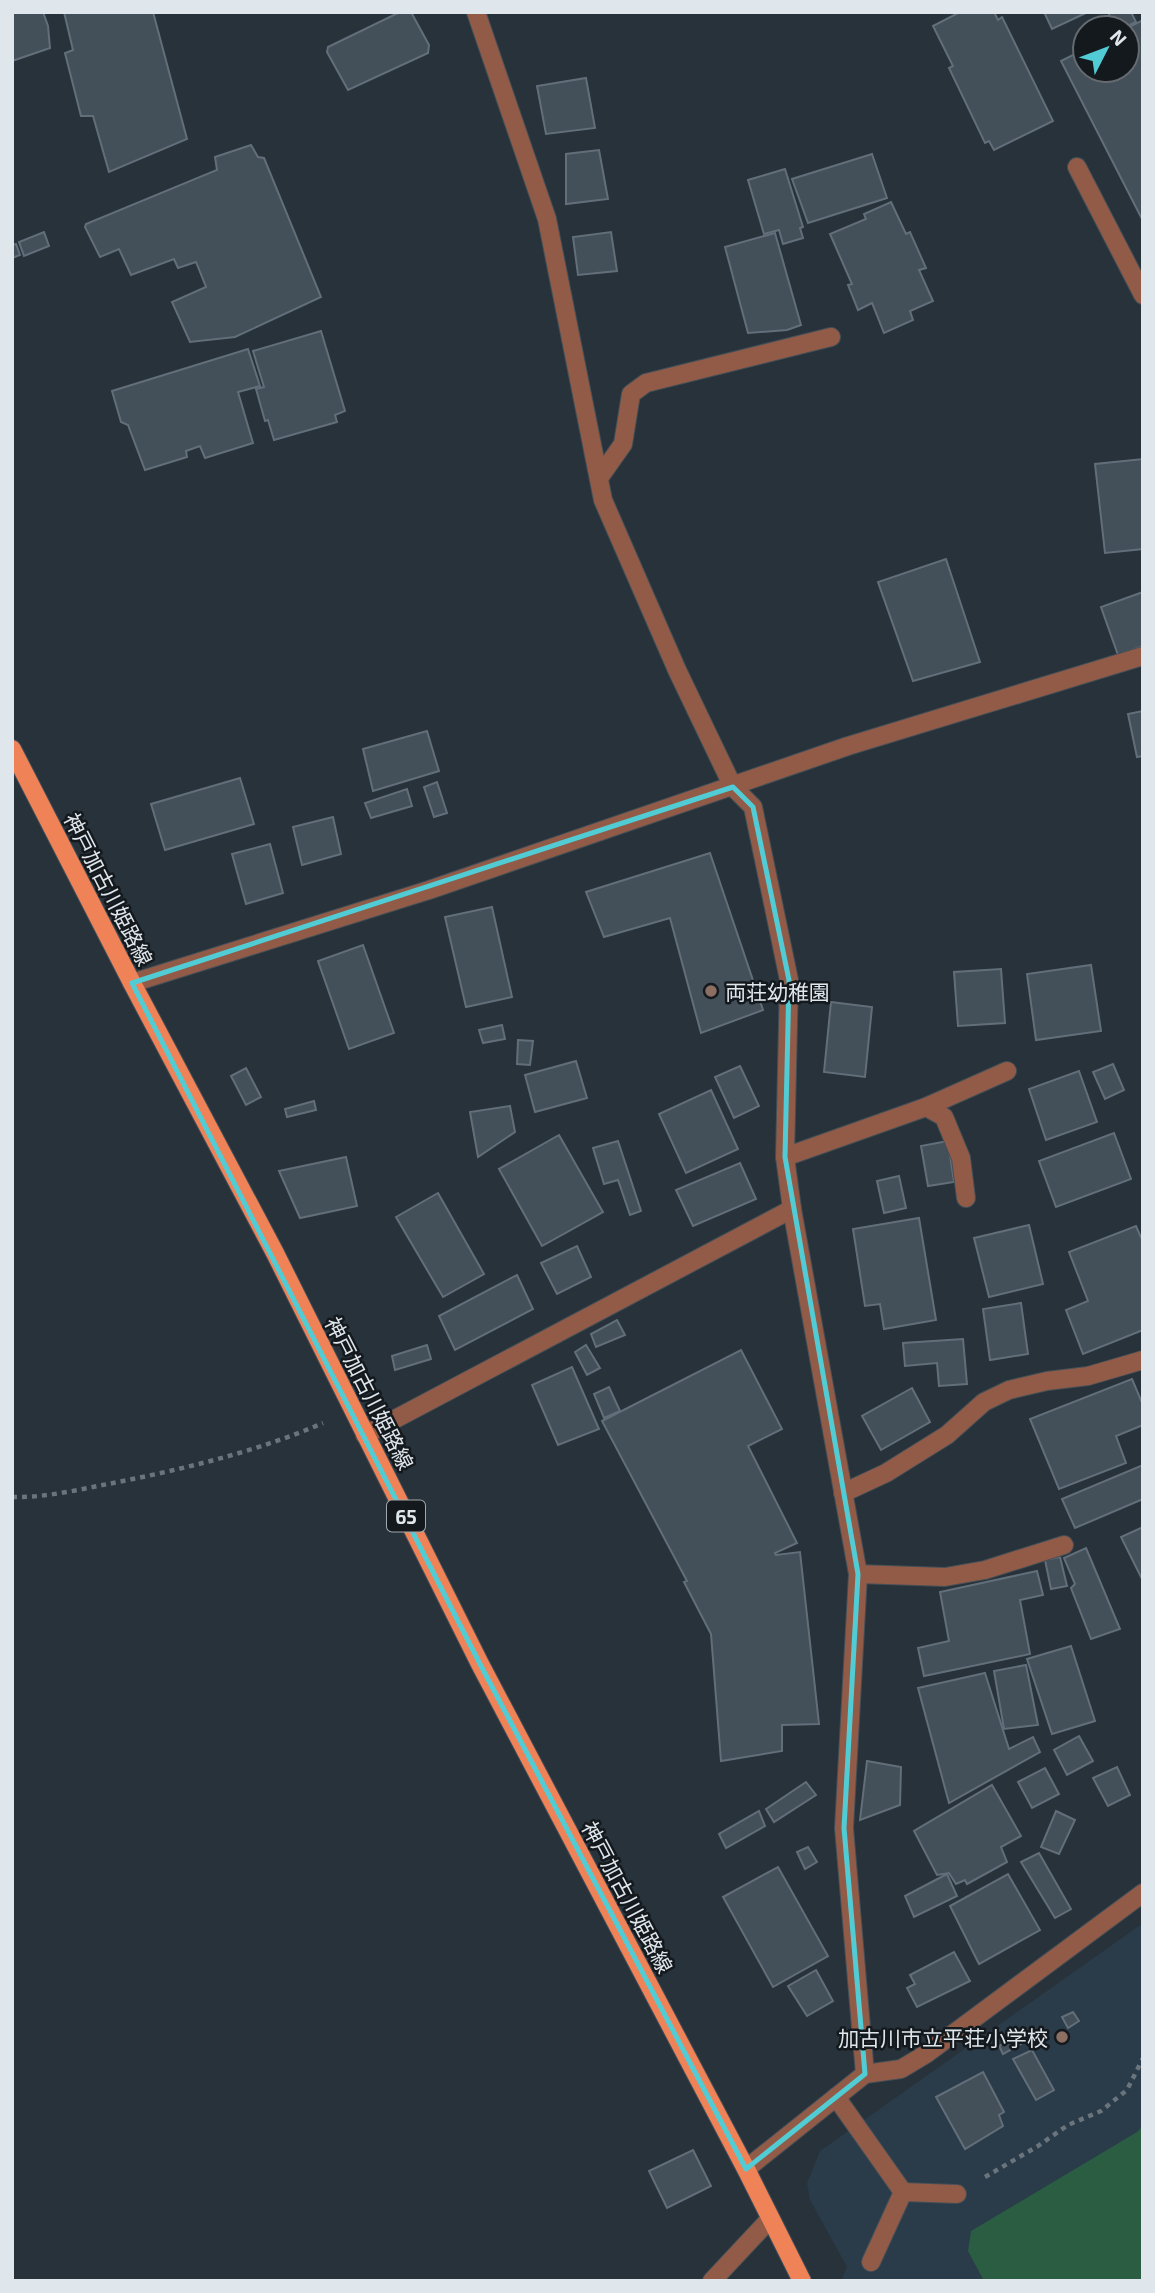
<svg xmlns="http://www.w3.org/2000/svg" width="1155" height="2293" font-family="'Exo 2','Noto Sans JP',sans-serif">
<rect width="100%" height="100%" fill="#27323b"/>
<path fill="#2a3b49" d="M1143 1923V2281H841L847 2267 810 2200 807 2183 820 2151Z"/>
<path fill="#2b5d43" d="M1143 2126V2281H984L968 2251 971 2231 1137 2132Z"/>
<g fill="#434f59" stroke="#626e79" stroke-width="2">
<path d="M12 12H43L48 26 50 48 12 61Z"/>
<path d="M64 12H153L187 139 109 172 93 116H81L65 53 73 50Z"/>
<path d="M400 12H411L429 45 428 53 348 90 327 52 328 47Z"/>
<path d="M960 12H994L998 20 1002 17 1053 121 994 150 989 141 985 143 949 68 953 66 933 26Z"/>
<path d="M1044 12H1088L1052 29Z"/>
<path d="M1108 12H1131L1136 22 1123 28H1097L1096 26 1111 19Z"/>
<path d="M1143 20V221L1061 61 1085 49V70H1127V28Z"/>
<path d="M586 78 595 128 546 134 537 86Z"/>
<path d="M251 145 258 157 264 158 321 297 235 337 190 342 172 302 206 287 196 262 178 268 174 259 131 275 119 249 100 257 85 227 86 224 217 170 215 157Z"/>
<path d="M599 150 608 199 566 204V154Z"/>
<path d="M872 154 887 198 808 223 792 179Z"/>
<path d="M785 169 803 227 800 228 803 238 783 244 779 230 764 234 748 180Z"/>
<path d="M891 202 906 234 910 232 926 268 919 270 933 301 910 311 913 320 884 333 872 303 858 310 848 285 852 284 830 234 866 219 864 214Z"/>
<path d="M44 232 49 246 24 256 19 242Z"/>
<path d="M611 232 617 271 578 275 573 237Z"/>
<path d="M775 233 801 325 787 330 748 333 725 247Z"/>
<path d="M16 244 20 255 12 258V245Z"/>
<path d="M321 331 345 411 335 415 337 422 274 440 268 420 265 421 256 389 264 387 253 351Z"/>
<path d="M248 349 260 386 238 392 253 443 205 458 200 446 186 451 187 457 145 470 128 425 121 422 112 391Z"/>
<path d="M1143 459V549L1105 553 1095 464Z"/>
<path d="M946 559 980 662 913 681 878 582Z"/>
<path d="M1143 592V646L1118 655 1101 607Z"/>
<path d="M1143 711V756L1137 757 1128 714Z"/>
<path d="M427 731 439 771 373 791 363 749Z"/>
<path d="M240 778 254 824 165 850 151 804Z"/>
<path d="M437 782 447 813 434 817 424 787Z"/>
<path d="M407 789 412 806 371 818 365 803Z"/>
<path d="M333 817 341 854 302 865 293 827Z"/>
<path d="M270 844 283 893 246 904 232 854Z"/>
<path d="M710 853 763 1010 701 1033 670 918 604 937 586 892Z"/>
<path d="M492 907 512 997 466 1007 445 917Z"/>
<path d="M363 945 394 1033 349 1049 318 961Z"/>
<path d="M1091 965 1101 1031 1036 1040 1027 974Z"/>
<path d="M1001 969 1005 1023 958 1026 954 972Z"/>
<path d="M831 1002 872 1007 865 1077 824 1072Z"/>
<path d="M502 1025 505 1039 483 1043 479 1030Z"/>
<path d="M518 1040 533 1041 530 1065 517 1064Z"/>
<path d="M576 1061 587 1098 535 1112 525 1075Z"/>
<path d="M1113 1064 1124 1090 1105 1099 1093 1072Z"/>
<path d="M740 1066 759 1106 734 1118 715 1077Z"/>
<path d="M246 1068 261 1097 246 1105 231 1076Z"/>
<path d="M1079 1071 1097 1122 1046 1140 1029 1089Z"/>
<path d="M711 1090 738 1149 686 1173 659 1114Z"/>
<path d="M314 1101 316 1110 287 1117 285 1109Z"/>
<path d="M510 1106 515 1132 478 1157 470 1112Z"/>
<path d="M1114 1133 1131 1179 1056 1207 1039 1161Z"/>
<path d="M559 1135 603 1212 542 1246 499 1169Z"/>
<path d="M618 1141 641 1211 630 1215 618 1180 604 1184 593 1148Z"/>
<path d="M948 1141 954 1182 928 1186 921 1146Z"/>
<path d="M346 1157 357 1206 300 1218 279 1171Z"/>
<path d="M740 1163 756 1199 693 1226 676 1190Z"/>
<path d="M899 1176 906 1208 884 1213 877 1181Z"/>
<path d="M438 1193 484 1274 443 1297 396 1217Z"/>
<path d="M919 1218 936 1320 884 1329 880 1304 865 1306 853 1229Z"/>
<path d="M1029 1225 1043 1284 989 1297 974 1238Z"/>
<path d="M1136 1226 1143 1242V1330L1083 1354 1066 1310 1088 1301 1069 1252Z"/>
<path d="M577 1246 591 1277 557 1294 541 1263Z"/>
<path d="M517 1275 533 1309 455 1350 439 1316Z"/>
<path d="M1021 1303 1028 1354 990 1360 983 1309Z"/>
<path d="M617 1320 625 1335 596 1347 591 1334Z"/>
<path d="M963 1339 967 1384 939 1386 937 1363 905 1366 903 1343Z"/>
<path d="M427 1345 431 1359 395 1370 392 1356Z"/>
<path d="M586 1345 600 1368 587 1375 575 1352Z"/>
<path d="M741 1350 782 1429 748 1446 797 1543 775 1553 776 1555 800 1552 819 1724 782 1725V1751L721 1761 711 1634 684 1582 687 1581 602 1421Z"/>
<path d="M572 1367 599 1429 558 1445 532 1385Z"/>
<path d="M1132 1379 1143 1405V1425L1116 1436 1126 1463 1059 1489 1030 1419Z"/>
<path d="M609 1387 620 1411 604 1418 594 1394Z"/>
<path d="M912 1388 930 1422 881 1450 862 1416Z"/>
<path d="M1143 1465V1499L1075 1528 1062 1499Z"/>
<path d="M1143 1527V1581L1121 1537Z"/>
<path d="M1086 1548 1120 1629 1091 1639 1071 1588 1075 1584 1064 1558Z"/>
<path d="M1060 1557 1067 1586 1051 1589 1045 1560Z"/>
<path d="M1037 1571 1043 1595 1020 1600 1030 1654 924 1676 918 1648 949 1641 940 1592Z"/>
<path d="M1071 1646 1095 1721 1052 1734 1027 1659Z"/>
<path d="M1026 1665 1038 1725 1004 1729 994 1671Z"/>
<path d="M985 1673 1009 1749 1033 1737 1040 1752 949 1803 918 1688Z"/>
<path d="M1079 1736 1093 1761 1067 1775 1054 1750Z"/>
<path d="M867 1761 901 1767 900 1805 860 1820Z"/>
<path d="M1117 1767 1130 1795 1108 1806 1093 1778Z"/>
<path d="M1045 1768 1059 1794 1032 1808 1018 1782Z"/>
<path d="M806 1782 816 1795 774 1822 766 1809Z"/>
<path d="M992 1785 1021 1836 1001 1847 1007 1862 967 1884 965 1880 956 1884 949 1873 937 1875 914 1831Z"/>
<path d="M759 1811 765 1826 726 1848 719 1834Z"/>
<path d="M1056 1811 1075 1820 1059 1854 1041 1847Z"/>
<path d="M808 1847 817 1862 805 1869 797 1852Z"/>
<path d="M1039 1853 1071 1909 1055 1918 1021 1862Z"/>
<path d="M778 1867 828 1956 773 1987 723 1897Z"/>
<path d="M947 1874 957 1896 914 1917 905 1896Z"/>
<path d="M1008 1874 1040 1930 979 1964 950 1906Z"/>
<path d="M954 1952 970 1981 917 2007 907 1988 915 1984 910 1975Z"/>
<path d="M816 1970 833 2001 807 2016 788 1986Z"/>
<path d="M1073 2012 1079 2021 1068 2028 1062 2017Z"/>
<path d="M1023 2033 1026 2041 1003 2054 999 2046Z"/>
<path d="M1032 2050 1054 2090 1036 2100 1013 2059Z"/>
<path d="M983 2072 1004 2112 999 2115 1003 2126 965 2149 936 2097Z"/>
<path d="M693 2150 711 2186 667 2208 649 2171Z"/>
</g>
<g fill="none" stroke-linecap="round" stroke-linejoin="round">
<g stroke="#444f57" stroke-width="20">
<g id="lane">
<path d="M1077 167 1143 295"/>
<path d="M599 478 623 444 631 394 646 383 831 337"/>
<path d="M836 2097 903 2192 871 2262"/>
<path d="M903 2192 957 2194"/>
</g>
</g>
<g stroke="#444f57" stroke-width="20">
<g id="street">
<path d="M476 12 547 219 603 500 677 670 733 787 753 807 789 980 785 1157 792 1209 858 1574 844 1828 865 2074"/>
<path d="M132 983 429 890 848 746 1143 656"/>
<path d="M926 1107 944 1117 961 1158 966 1198"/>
<path d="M785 1157 926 1107 1007 1071"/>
<path d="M365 1435 792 1209"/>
<path d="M843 1493 886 1473 947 1435 984 1402 1009 1390 1047 1381 1088 1376 1143 1360"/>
<path d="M858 1574 945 1577 985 1570 1064 1545"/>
<path d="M746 2169 865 2074 901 2069 926 2054 1143 1893"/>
<path d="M712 2281 770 2219"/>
</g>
</g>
<g stroke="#444f57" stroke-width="20">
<path id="primary" d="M12 749 132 983 275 1253 480 1664 746 2169 802 2281"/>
</g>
<g stroke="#6a747c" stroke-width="4.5" stroke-dasharray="5 5" stroke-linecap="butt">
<path d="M12 1497C43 1498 77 1490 108 1484 180 1470 256 1452 323 1423"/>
<path d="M985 2177 1038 2146 1068 2125 1101 2111 1127 2090 1143 2058"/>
</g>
<use href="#lane" stroke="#915b47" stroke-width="18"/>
<use href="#street" stroke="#915b47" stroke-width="18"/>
<use href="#primary" stroke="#f08258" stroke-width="18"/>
</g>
<path fill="none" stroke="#51ccd4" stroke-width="5" stroke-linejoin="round" d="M733 787 753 807 789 980 785 1157 858 1574 844 1828 865 2074 746 2169 480 1664 132 983Z"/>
<g fill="#8d6e63" stroke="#14191d" stroke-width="2.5">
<circle cx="711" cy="991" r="7"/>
<circle cx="1062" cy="2037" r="7"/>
</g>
<g text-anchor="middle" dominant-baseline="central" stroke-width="5" stroke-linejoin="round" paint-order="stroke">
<rect fill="#14191d" stroke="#a2a8ae" stroke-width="2" x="387" y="1500.5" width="38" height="31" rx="5"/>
<g font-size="19" font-weight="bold" fill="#dfe6ec">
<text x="406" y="1516">65</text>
</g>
<g font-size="21" fill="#dfe6ec" stroke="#14191d">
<text transform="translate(109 889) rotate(63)">神戸加古川姫路線</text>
<text transform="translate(370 1393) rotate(63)">神戸加古川姫路線</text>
<text transform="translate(628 1897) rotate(62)">神戸加古川姫路線</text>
</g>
<g font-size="21" fill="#dfe6ec" stroke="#14191d" text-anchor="start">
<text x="725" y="991">両荘幼稚園</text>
<text x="1048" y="2037" text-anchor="end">加古川市立平荘小学校</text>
</g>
</g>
<rect width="1155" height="2293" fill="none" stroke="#dfe6ec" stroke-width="28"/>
<g transform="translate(1106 49) rotate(48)"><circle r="33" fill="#14191d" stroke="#656b70" stroke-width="2"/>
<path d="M0-5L12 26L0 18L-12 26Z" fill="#51ccd4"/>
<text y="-10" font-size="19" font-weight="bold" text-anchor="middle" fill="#dfe6ec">N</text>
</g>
</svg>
